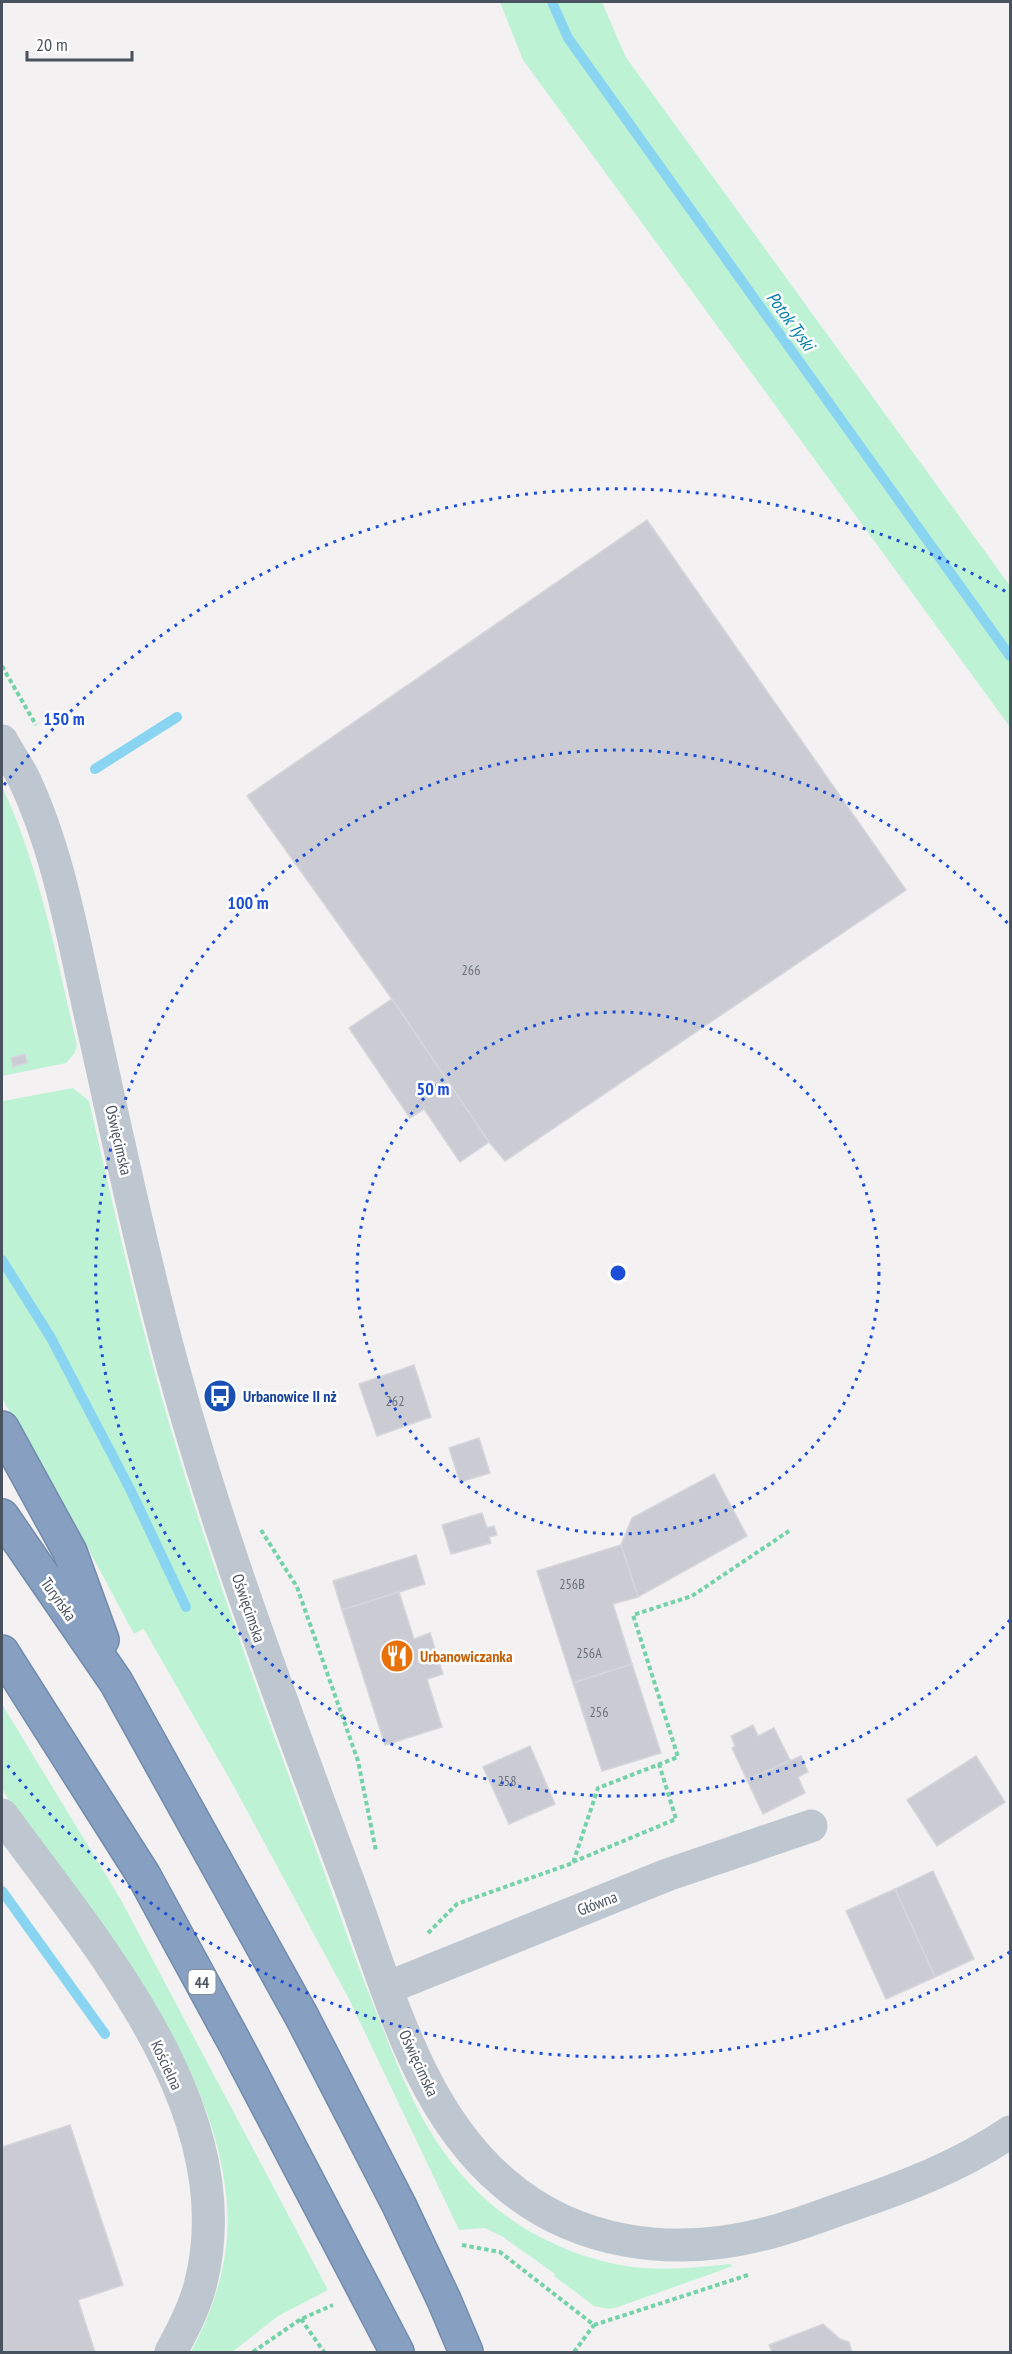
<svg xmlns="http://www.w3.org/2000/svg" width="1012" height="2354" font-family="'PT Sans Narrow',sans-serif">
<rect width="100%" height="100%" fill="#f3f1f1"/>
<g fill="#bef2d5">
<path d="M500 2H602L625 56 1010 586V727L523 60Z"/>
<path d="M2 786C40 869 57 958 77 1046L74 1054 66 1063 2 1076Z"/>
<path d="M73 1088 89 1101C113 1206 137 1312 167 1416 212 1571 269 1722 325 1874 344 1926 362 1978 383 2029 406 2088 427 2138 471 2185 514 2231 581 2263 644 2268 673 2270 701 2267 730 2264L733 2266 618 2307 608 2309 594 2306 554 2276 555 2274 503 2237 485 2228 459 2230 349 1999 232 1783 145 1631 143 1629 134 1634 83 1539 2 1398V1097L3 1101Z"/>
<path d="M2 1704 121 1900 328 2290 278 2316 232 2352H191C215 2307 231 2257 227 2204 219 2095 148 1986 84 1900 65 1874 46 1849 27 1823 19 1813 9 1802 3 1790 0 1782 2 1718 2 1704Z"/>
</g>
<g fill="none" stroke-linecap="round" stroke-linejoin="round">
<g stroke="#89d5f1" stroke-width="10">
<path d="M552 2 568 38 1010 656"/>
<path d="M95 769 177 717"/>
<path d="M2 1260 51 1338 130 1489 186 1607"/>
<path d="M2 1891 105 2034"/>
</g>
</g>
<g fill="#cbccd3" stroke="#d5d6dc" stroke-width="1.5">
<path d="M647 520 906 890 505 1161 489 1142 392 999 247 796Z"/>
<path d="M392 999 489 1142 460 1162 424 1109 410 1118 349 1028Z"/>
<path d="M25 1054 27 1063 13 1067 11 1058Z"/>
<path d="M414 1365 431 1417 377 1436 359 1384Z"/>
<path d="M479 1438 490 1473 460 1482 449 1448Z"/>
<path d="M714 1474 747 1536 638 1597 621 1545 632 1518Z"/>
<path d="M482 1513 487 1528 494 1526 497 1535 489 1537 491 1543 451 1554 442 1525Z"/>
<path d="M621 1545 638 1597 613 1604 632 1664 573 1683 537 1571Z"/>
<path d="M416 1555 425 1584 342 1610 333 1581Z"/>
<path d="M399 1592 414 1639 430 1633 443 1674 427 1679 442 1727 385 1745 342 1610Z"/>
<path d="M632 1664 661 1753 602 1771 573 1683Z"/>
<path d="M753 1725 758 1736 774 1728 790 1760 747 1780 732 1748 735 1746 731 1736Z"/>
<path d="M530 1746 555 1804 509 1824 483 1767Z"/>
<path d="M801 1756 808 1772 798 1777 805 1793 763 1814 747 1780Z"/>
<path d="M976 1756 1005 1802 937 1846 907 1800Z"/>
<path d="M933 1871 974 1959 935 1977 895 1889Z"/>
<path d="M895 1889 935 1977 886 1999 846 1911Z"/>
<path d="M70 2125 123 2285 78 2300 95 2352H2V2147Z"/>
<path d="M823 2324 840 2339 849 2342 852 2352H772L769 2345Z"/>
</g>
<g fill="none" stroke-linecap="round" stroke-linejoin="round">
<g stroke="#728bad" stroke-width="36">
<g id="highway">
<path d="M2 1428 70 1552 102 1640"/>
<path d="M2 1516 116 1682 302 2017 399 2205 444 2300 466 2352"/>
<path d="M2 1652 144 1876 236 2045 397 2352"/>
</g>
</g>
<g stroke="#74d2a9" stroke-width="4" stroke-dasharray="4.5 3" stroke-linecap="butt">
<path d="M2 666 36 725"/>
<path d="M261 1530 297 1587 358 1761 376 1851"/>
<path d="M573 1862 676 1819 659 1764"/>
<path d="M428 1933 457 1904 573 1863 598 1788 678 1757 633 1615 692 1596 789 1531"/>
<path d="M462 2245 500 2252 594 2325 748 2275"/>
<path d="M301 2319 324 2352"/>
<path d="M253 2352 301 2319 333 2305"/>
<path d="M574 2352 594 2325"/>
</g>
<g stroke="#bec7d0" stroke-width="33">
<path d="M2 741C8 753 17 765 23 777 59 852 73 938 91 1018 113 1117 134 1216 159 1314 208 1510 281 1700 351 1889 389 1991 418 2110 504 2183 575 2244 670 2257 760 2235 790 2228 820 2216 849 2206 905 2187 962 2165 1010 2132"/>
<path d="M2 1815C96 1944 246 2113 200 2286 194 2309 182 2331 171 2352"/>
<path d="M387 1988 667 1875 811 1826"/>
</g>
<use href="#highway" stroke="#87a0c1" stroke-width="33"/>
</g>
<g fill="none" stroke="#1d4ed8" stroke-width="3" stroke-dasharray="3 6">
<circle cx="618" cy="1273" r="261"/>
<path d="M1010 1620A523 523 0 1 1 1010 926"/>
<path d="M1010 1952A784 784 0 0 1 4 1761M4 785A784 784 0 0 1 1010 594"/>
</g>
<defs>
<g id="bus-disc" transform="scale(1.725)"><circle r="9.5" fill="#1a4fb4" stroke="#fff"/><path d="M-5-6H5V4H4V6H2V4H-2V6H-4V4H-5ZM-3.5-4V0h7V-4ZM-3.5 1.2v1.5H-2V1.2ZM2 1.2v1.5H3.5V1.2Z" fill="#fff"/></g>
<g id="restaurant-disc" transform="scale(1.725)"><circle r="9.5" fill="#e8710a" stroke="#fff"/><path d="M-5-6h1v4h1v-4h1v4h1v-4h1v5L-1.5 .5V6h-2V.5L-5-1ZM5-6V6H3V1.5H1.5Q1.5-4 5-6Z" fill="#fff"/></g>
</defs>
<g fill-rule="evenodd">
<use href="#bus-disc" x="220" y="1396"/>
<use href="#restaurant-disc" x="397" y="1656"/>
</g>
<g text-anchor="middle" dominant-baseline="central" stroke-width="5" stroke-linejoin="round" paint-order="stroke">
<g font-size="14" fill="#69717c">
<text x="471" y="970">266</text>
<text x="395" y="1401">262</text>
<text x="572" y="1584">256B</text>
<text x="589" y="1653">256A</text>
<text x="599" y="1712">256</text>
<text x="507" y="1781">258</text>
</g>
<rect fill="#fff" stroke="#7f878f" stroke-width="1.5" x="188.5" y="1970" width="27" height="24" rx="4.5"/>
<g font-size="15" font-weight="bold" fill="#48535f">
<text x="202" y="1982">44</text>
</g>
<g font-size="16" fill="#48535f" stroke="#fff">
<text transform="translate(119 1140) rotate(77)">Oświęcimska</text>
<text transform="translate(59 1599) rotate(55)">Turyńska</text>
<text transform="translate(249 1608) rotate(71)">Oświęcimska</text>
<text transform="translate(597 1903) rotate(-21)">Główna</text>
<text transform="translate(419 2063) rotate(65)">Oświęcimska</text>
<text transform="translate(167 2065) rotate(65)">Kościelna</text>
</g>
<g font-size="16" font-weight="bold" fill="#164399" stroke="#fff" text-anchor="start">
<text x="243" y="1396">Urbanowice II nż</text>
</g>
<g font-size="16" font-weight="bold" fill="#c56008" stroke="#fff" text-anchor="start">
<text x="420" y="1656">Urbanowiczanka</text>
</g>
<g font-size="18" font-style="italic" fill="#077fac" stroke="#fff">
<text transform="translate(791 321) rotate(54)">Potok Tyski</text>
</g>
</g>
<circle cx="618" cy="1273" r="9" fill="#1d4ed8" stroke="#fff" stroke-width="3"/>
<g font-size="18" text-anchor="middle" font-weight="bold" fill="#1d4ed8" stroke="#fff" stroke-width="5" stroke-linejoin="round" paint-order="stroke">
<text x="64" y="725">150 m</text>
<text x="248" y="909">100 m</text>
<text x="433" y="1095">50 m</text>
</g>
<rect width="1012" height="2354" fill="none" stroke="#48535f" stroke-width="6"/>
<path d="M27 51v9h105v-9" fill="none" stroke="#48535f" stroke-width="3"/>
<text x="36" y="51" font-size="18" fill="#48535f" stroke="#ffffff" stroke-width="4.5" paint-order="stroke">20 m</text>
</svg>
